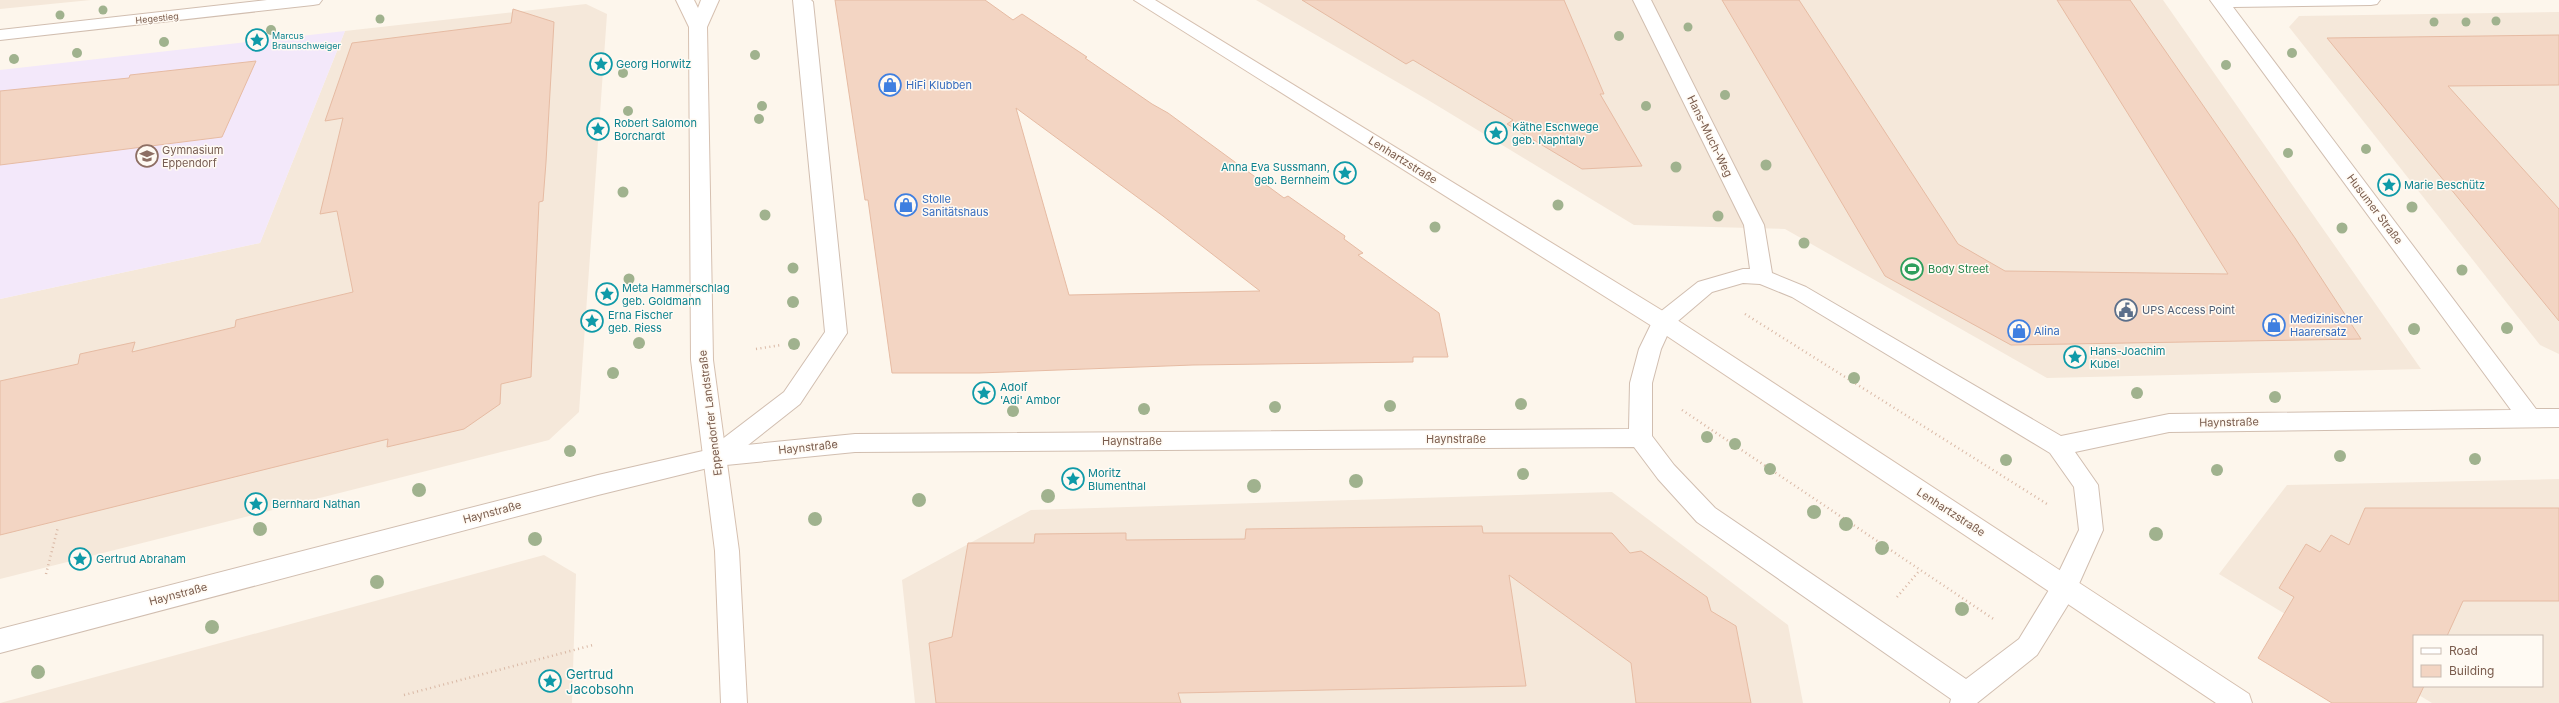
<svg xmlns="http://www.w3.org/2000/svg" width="2559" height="703" font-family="Inter,sans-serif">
<rect width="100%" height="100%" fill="#fdf6ec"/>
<g fill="#f5e8da" fill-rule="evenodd">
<path d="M0 0H91L0 9Z"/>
<path d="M1256 0H2163L2421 369 2047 378 1785 229 1634 225 1428 100Z"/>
<path d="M586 4 607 14 579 412 549 440 0 579V299L260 243 345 31Z"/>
<path d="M2559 12V354L2540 345 2289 27 2299 16Z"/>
<path d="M2559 479V703H2432L2219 574 2287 485ZM2414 636H2542V686H2414Z"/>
<path d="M1612 492 1788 625 1803 703H915L902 580 1031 510Z"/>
<path d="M544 555 576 574 572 703H0Z"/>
</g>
<path fill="#f3e8fa" d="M345 31 260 243 0 299V70Z"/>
<g fill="#f3d5c3" stroke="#e6bba3" fill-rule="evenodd">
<path d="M835 0H985L1013 20 1022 14 1087 57 1085 58 1152 104 1168 113 1284 198 1288 196 1345 236 1344 239 1363 253 1358 255 1439 313 1448 357H1413V362L1193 365 979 373H892L868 200H865ZM1016 108 1163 216 1260 291 1069 295Z"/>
<path d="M1302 0H1564L1604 94H1600L1642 166 1582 169 1507 124 1513 120 1413 60 1406 64Z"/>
<path d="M1722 0H1799L1958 244 2005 271 2228 274 2057 0H2130L2295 238 2361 339 2011 345 1885 276Z"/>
<path d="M513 9 554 22 546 162 543 201 539 202 531 377 501 384 500 404 464 429 387 447 388 439 0 535V381L78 364 80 354 135 342 132 352 235 327 236 320 353 292 337 211 320 214 343 118 325 121 352 43 511 23Z"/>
<path d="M2559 35V85L2448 86 2559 209V321L2327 38Z"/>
<path d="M256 61 222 137 0 165V91L129 78 130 75Z"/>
<path d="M2365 508H2559V601H2463L2447 636H2414V686H2424L2416 703H2332L2258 658 2294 597 2279 588 2306 544 2320 552 2331 535 2349 545Z"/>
<path d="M1482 526 1483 533H1612L1630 553 1641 551 1707 597 1711 611 1736 626 1751 703H1636L1631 663 1509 575 1526 686 1178 693 1181 703H936L929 643 952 637 968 543H1034L1035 534 1126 533V540L1245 539 1246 529Z"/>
</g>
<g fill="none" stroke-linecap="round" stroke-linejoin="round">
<g stroke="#d1beb0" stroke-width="2">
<path id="lane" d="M793 0H811L813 2 847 333 800 404 724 464 716 466 708 464 704 457 708 450 784 392 825 332Z"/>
</g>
<g stroke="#d1beb0" stroke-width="2">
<g id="street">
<path d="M267 0H322L319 4 313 5 0 40V30Z"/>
<path d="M1633 0H1651L1764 225 1772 273 1806 287 2061 436 2169 414 2511 410 2210 0H2380L2377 4 2371 5 2233 7 2536 409H2559V427L2169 432 2075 452 2098 485 2103 530 2074 595 2037 655 1977 703H1950L1951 699 1697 522 1658 479 1634 447 855 452 716 466 598 495 0 653V629L598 475 716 448 855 434 1629 429 1630 383 1639 349 1655 316 1698 282 1743 269H1750L1744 225ZM1743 283 1760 284 1792 297 2050 453 2074 487 2079 530 2055 580 2019 639 1966 679 1715 508 1674 465 1652 436V383L1661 349 1671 327 1712 292Z"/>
</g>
</g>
<g stroke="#d6c0b0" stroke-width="2">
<g id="secondary">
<path d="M676 0H694L698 8 701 0H719L707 27 713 360 739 551 747 703H721L715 551 691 360 689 27Z"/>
<path d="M1134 0H1155L1671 316 2249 694 2252 703H2216L1655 328Z"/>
</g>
</g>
<g stroke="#d9b8a5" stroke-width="2.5" stroke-dasharray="1 3.5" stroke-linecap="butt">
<path d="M1745 314 2047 504"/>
<path d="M756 349 781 345"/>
<path d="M1682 410 1995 620"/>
<path d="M46 574 58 527"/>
<path d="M1897 597 1920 570"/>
<path d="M404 695 593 645"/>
</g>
<use href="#lane" fill="#fff" fill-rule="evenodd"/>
<use href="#street" fill="#fff" fill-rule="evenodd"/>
<use href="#secondary" fill="#fff" fill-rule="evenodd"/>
</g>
<g fill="#a0b28e">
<circle cx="103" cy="10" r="4.5"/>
<circle cx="60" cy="15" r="4.5"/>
<circle cx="380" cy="19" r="4.5"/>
<circle cx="2496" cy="21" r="4.5"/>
<circle cx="2434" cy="22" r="4.5"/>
<circle cx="2466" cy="22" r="4.5"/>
<circle cx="1688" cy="27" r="4.5"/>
<circle cx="271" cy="30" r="5"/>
<circle cx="1619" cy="36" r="5"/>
<circle cx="164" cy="42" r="5"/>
<circle cx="77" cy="53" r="5"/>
<circle cx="2292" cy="53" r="5"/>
<circle cx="755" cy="55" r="5"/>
<circle cx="14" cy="59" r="5"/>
<circle cx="2226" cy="65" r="5"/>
<circle cx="623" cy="73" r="5"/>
<circle cx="1725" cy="95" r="5"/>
<circle cx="762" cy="106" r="5"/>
<circle cx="1646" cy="106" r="5"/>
<circle cx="628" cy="111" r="5"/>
<circle cx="759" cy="119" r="5"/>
<circle cx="2366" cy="149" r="5"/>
<circle cx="2288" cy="153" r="5"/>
<circle cx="1766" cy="165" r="5.5"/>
<circle cx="1676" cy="167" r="5.5"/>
<circle cx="623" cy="192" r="5.5"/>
<circle cx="1558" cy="205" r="5.5"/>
<circle cx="2412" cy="207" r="5.5"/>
<circle cx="765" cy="215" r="5.5"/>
<circle cx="1718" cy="216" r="5.5"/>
<circle cx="1435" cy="227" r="5.5"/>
<circle cx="2342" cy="228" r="5.5"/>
<circle cx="1804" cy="243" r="5.5"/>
<circle cx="793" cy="268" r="5.5"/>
<circle cx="2462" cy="270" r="5.5"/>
<circle cx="629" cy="279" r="5.5"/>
<circle cx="793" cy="302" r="6"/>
<circle cx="2507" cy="328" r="6"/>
<circle cx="2414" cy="329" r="6"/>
<circle cx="639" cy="343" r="6"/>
<circle cx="794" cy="344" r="6"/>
<circle cx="613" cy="373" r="6"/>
<circle cx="1854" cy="378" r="6"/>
<circle cx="2137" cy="393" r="6"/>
<circle cx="2275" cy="397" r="6"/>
<circle cx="1521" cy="404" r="6"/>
<circle cx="1390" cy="406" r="6"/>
<circle cx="1275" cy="407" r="6"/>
<circle cx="1144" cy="409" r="6"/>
<circle cx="1013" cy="411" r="6"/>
<circle cx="1707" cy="437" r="6"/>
<circle cx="1735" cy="444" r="6"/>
<circle cx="570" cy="451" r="6"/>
<circle cx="2340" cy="456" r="6"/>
<circle cx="2475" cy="459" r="6"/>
<circle cx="2006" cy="460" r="6"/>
<circle cx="1770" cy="469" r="6"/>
<circle cx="2217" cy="470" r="6"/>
<circle cx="1523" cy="474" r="6"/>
<circle cx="1356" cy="481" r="7"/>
<circle cx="1254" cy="486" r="7"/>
<circle cx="419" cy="490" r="7"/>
<circle cx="1048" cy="496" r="7"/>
<circle cx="919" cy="500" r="7"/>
<circle cx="1814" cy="512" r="7"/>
<circle cx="815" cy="519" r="7"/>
<circle cx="1846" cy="524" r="7"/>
<circle cx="260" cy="529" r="7"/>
<circle cx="2156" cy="534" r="7"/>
<circle cx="535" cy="539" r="7"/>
<circle cx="1882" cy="548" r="7"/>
<circle cx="377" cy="582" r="7"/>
<circle cx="1962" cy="609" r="7"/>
<circle cx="212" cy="627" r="7"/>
<circle cx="38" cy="672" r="7"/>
</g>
<defs>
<g id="sight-ring" transform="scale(1.15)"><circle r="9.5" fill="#fffaf3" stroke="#0f9aa8" stroke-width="1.5"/><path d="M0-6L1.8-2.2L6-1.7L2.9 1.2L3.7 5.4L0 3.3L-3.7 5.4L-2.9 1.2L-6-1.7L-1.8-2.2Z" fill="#0f9aa8"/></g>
<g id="shop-ring" transform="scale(1.15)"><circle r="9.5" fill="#fffaf3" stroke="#3f7fe0" stroke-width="1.5"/><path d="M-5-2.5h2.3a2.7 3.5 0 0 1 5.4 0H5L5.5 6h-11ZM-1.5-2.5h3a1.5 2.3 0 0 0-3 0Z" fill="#3f7fe0"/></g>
<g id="school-ring" transform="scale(1.15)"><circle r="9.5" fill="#fffaf3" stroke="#8d6e63" stroke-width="1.5"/><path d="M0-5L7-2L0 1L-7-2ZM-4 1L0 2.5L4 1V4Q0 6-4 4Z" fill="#8d6e63"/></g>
<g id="stadium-ring" transform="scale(1.15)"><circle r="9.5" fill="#fffaf3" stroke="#2e9e5b" stroke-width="1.5"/><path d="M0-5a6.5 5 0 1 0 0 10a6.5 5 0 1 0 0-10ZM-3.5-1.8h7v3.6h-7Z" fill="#2e9e5b"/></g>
<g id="civic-ring" transform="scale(1.15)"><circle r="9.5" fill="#fffaf3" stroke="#5c6f8a" stroke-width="1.5"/><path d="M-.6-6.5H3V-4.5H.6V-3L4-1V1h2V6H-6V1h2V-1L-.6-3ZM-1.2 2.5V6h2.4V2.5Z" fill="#5c6f8a"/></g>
</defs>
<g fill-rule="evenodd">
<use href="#sight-ring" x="257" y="40"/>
<use href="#sight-ring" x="601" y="64"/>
<use href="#shop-ring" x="890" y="85"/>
<use href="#sight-ring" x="598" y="129"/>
<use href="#sight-ring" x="1496" y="133"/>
<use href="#school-ring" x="147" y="156"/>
<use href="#sight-ring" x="1345" y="173"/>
<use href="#sight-ring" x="2389" y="185"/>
<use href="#shop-ring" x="906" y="205"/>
<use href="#stadium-ring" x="1912" y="269"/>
<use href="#sight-ring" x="607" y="294"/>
<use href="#civic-ring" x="2126" y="310"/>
<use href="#sight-ring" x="592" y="321"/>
<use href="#shop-ring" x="2274" y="325"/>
<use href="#shop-ring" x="2019" y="331"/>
<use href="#sight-ring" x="2075" y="357"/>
<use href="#sight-ring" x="984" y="393"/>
<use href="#sight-ring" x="1073" y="479"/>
<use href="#sight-ring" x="256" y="504"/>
<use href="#sight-ring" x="80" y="559"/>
<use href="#sight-ring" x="550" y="681"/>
</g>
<g text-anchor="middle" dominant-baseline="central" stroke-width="3" stroke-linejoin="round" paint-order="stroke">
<g font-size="9" fill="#7a5c4d" stroke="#fffaf3">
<text transform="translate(157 18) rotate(-6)">Hegestieg</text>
</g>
<g font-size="9" fill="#0d838f" stroke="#fffaf3" text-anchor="start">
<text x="272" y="35">Marcus<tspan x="272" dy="10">Braunschweiger</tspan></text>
</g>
<g font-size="11" fill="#0d838f" stroke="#fffaf3" text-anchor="start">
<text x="616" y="64">Georg Horwitz</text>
<text x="614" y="123">Robert Salomon<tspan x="614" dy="13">Borchardt</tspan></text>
<text x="1512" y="127">Käthe Eschwege<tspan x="1512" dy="13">geb. Naphtaly</tspan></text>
<text x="1330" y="167" text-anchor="end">Anna Eva Sussmann,<tspan x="1330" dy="13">geb. Bernheim</tspan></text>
<text x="2404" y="185">Marie Beschütz</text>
<text x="622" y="288">Meta Hammerschlag<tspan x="622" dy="13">geb. Goldmann</tspan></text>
<text x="608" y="315">Erna Fischer<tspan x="608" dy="13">geb. Riess</tspan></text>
<text x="2090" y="351">Hans-Joachim<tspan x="2090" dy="13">Kubel</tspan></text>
<text x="1000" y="387">Adolf<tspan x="1000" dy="13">'Adi' Ambor</tspan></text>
<text x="1088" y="473">Moritz<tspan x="1088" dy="13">Blumenthal</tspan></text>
<text x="272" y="504">Bernhard Nathan</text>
<text x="96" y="559">Gertrud Abraham</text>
</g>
<g font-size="11" fill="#366cbe" stroke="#fffaf3" text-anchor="start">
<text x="906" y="85">HiFi Klubben</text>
<text x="922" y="199">Stolle<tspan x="922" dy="13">Sanitätshaus</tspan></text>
<text x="2290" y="319">Medizinischer<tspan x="2290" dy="13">Haarersatz</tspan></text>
<text x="2034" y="331">Alina</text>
</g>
<g font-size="11" fill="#7a5c4d" stroke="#fffaf3">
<text transform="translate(1710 136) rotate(64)">Hans-Much-Weg</text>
<text transform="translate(1403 160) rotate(32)">Lenhartzstraße</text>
<text transform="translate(2375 209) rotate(53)">Husumer Straße</text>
<text transform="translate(710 413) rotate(-97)">Eppendorfer Landstraße</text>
<text transform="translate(2229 422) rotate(-1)">Haynstraße</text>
<text x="1456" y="439">Haynstraße</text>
<text x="1132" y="441">Haynstraße</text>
<text transform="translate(808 447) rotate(-6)">Haynstraße</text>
<text transform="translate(492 512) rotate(-15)">Haynstraße</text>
<text transform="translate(1951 512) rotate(33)">Lenhartzstraße</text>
<text transform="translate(178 594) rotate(-15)">Haynstraße</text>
</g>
<g font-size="11" fill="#785e54" stroke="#fffaf3" text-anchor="start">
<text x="162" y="150">Gymnasium<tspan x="162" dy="13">Eppendorf</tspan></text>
</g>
<g font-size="11" fill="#27864d" stroke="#fffaf3" text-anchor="start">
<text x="1928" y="269">Body Street</text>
</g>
<g font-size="11" fill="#4e5e75" stroke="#fffaf3" text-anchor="start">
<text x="2142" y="310">UPS Access Point</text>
</g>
<g font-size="13" fill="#0d838f" stroke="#fffaf3" text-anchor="start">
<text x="566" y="674">Gertrud<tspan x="566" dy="15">Jacobsohn</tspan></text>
</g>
</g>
<rect x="2413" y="635" width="130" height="52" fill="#fffaf3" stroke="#cabbb1"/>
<rect x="2421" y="648" width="20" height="6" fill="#ffffff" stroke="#cabbb1"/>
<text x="2449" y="655" font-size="12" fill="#7a5c4d">Road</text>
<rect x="2421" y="665" width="20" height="12" fill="#f3d5c3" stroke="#cabbb1"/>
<text x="2449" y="675" font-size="12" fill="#7a5c4d">Building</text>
</svg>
